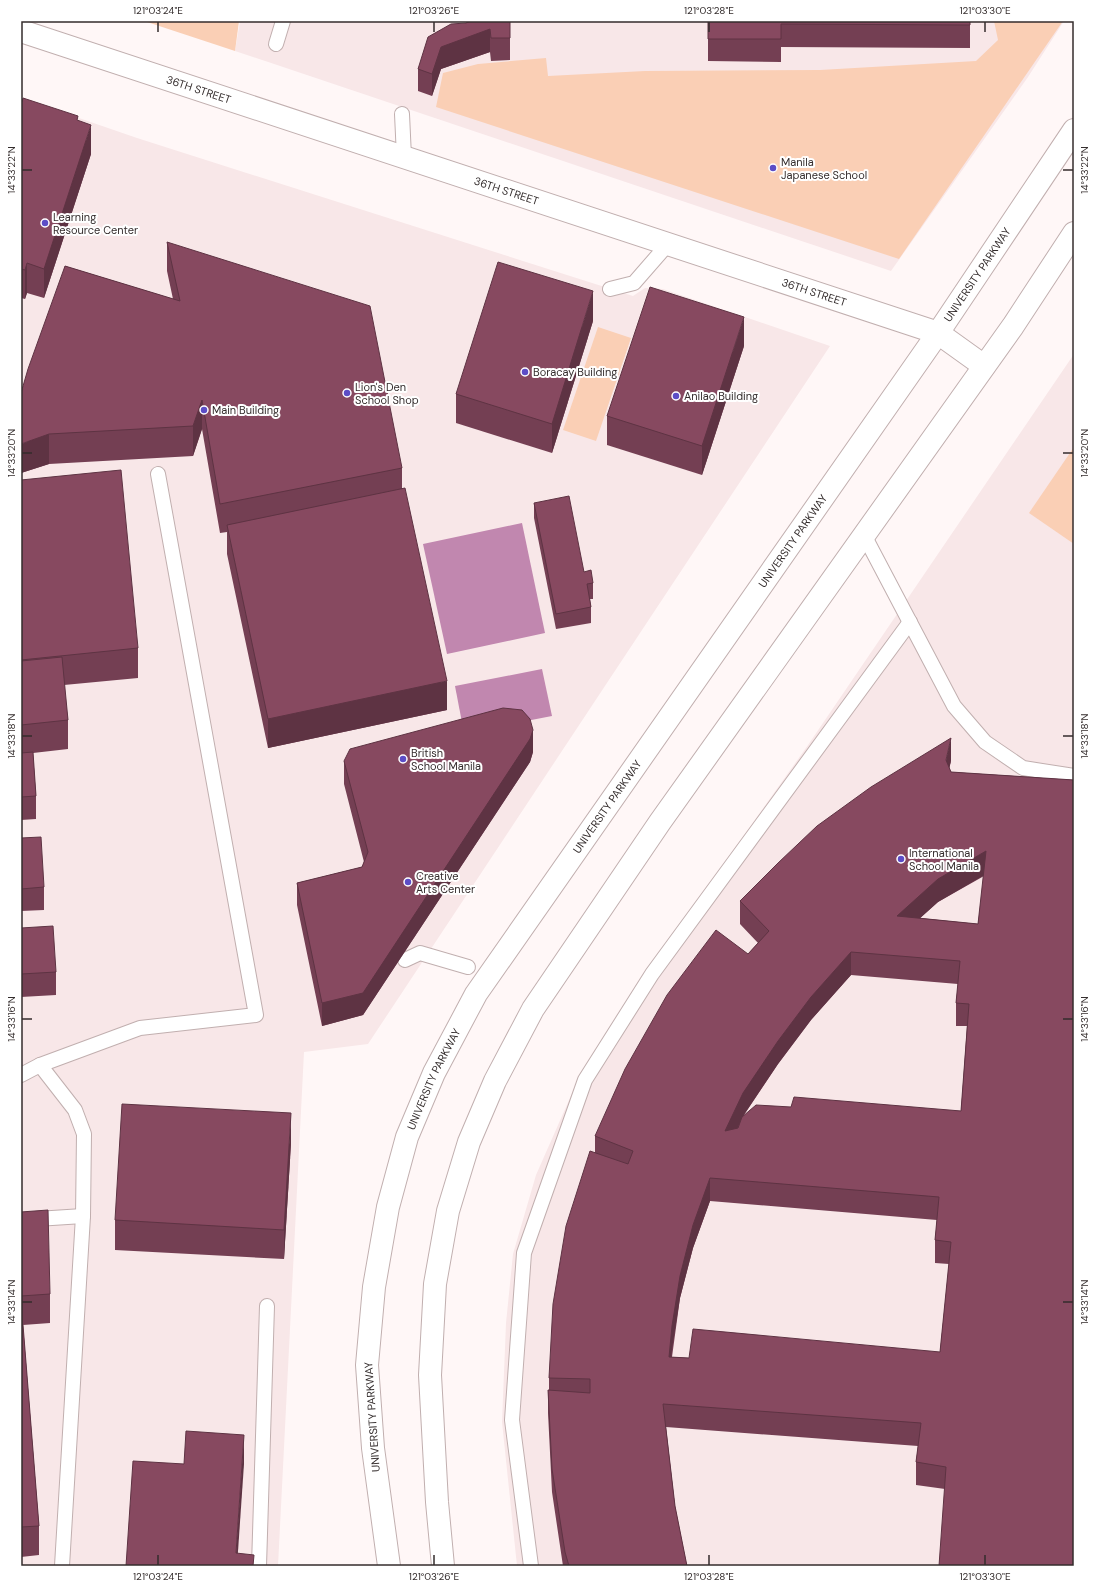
<svg xmlns="http://www.w3.org/2000/svg" width="1095" height="1587" font-family="'DM Sans',sans-serif">
<rect width="100%" height="100%" fill="#fff7f7"/>
<g fill="#f8e7e8">
<path d="M240 21H1064L1028 77 891 271 235 51Z"/>
<path d="M21 98 137 138 633 296 645 288 663 289 830 346 368 1044 304 1052 278 1566H21Z"/>
<path d="M1074 354V1566H517L502 1422 506 1323 513 1254 536 1175 577 1082 647 972 808 745Z"/>
</g>
<g fill="#facfb5">
<path d="M144 21H239L235 51Z"/>
<path d="M994 21H1063L899 259 436 107 443 73 478 64 546 58 548 76 645 71 820 70 976 61 998 40Z"/>
<path d="M598 327 631 338 596 441 563 430Z"/>
<path d="M1074 447V544L1029 513Z"/>
</g>
<g fill="#c187af">
<path d="M522 523 545 633 447 654 423 544Z"/>
<path d="M542 669 552 716 464 733 455 686Z"/>
</g>
<g fill="none" stroke-linecap="round" stroke-linejoin="round">
<g stroke="#c1afaf" stroke-width="16">
<g id="lane">
<path d="M276 44 283 21"/>
<path d="M402 114 404 157"/>
<path d="M610 289 634 283 668 244"/>
<path d="M864 535 954 706 985 742 1023 768 1074 776"/>
<path d="M405 960 420 953 468 967"/>
<path d="M40 1065 75 1110 84 1134 83 1216 62 1566"/>
<path d="M21 1075 40 1065 140 1028 256 1015 158 474"/>
<path d="M21 1220 83 1216"/>
<path d="M259 1566 267 1306"/>
<path d="M531 1566 512 1420 524 1253 585 1080 652 974 910 622"/>
</g>
</g>
<g stroke="#c1afaf" stroke-width="24">
<g id="secondary">
<path id="s1" d="M21 31 938 333 984 366"/>
<path id="s2" d="M389 1566 373 1448 367 1365 374 1287 388 1207 407 1137 434 1073 476 994 938 333 1074 130"/>
<path d="M443 1566 437 1502 430 1375 435 1284 448 1211 469 1142 495 1081 533 1009 660 822 1013 326 1074 233"/>
</g>
</g>
<use href="#lane" stroke="#fff" stroke-width="14"/>
<use href="#secondary" stroke="#fff" stroke-width="22"/>
</g>
<g fill="#743f53" fill-rule="evenodd">
<path d="M510 21V60L491 61 490 52 441 69 432 96 418 91V69L466 23Z"/>
<path d="M583 21H970V48L781 47V62L708 61V22Z"/>
<path d="M21 102 78 121 91 154 44 298 27 293 25 299 21 298Z"/>
<path d="M167 242 402 468V489L447 710 268 748 227 554V532L220 533 202 429 193 456 49 464 21 473 65 266 173 299 167 271Z"/>
<path d="M593 321 552 453 456 423V394Z"/>
<path d="M744 346 702 475 607 445V416Z"/>
<path d="M21 480 138 648V678L64 685 68 720V749L33 753 36 796V819L21 820Z"/>
<path d="M534 503 584 572 593 583V599H590L591 607V623L556 629 534 518Z"/>
<path d="M533 752 530 762 363 1015 322 1026 297 905V883L362 867 364 862 344 784V761Z"/>
<path d="M951 761 949 768 951 772 1074 780 945 1489 916 1485V1462L918 1446 666 1427 675 1506 687 1566H563L552 1492 548 1413V1390H549V1378L595 1153V1136L748 954 758 943 740 924V901ZM984 876 978 924 920 918 938 902ZM851 975 958 984 956 1003V1026H967L961 1111 791 1107 744 1115 778 1064 811 1020ZM710 1201 937 1220 935 1240V1263L949 1264 940 1352 689 1358 672 1357 680 1298 693 1248Z"/>
<path d="M21 838 44 887V910L21 911Z"/>
<path d="M21 928 56 972V995L21 997Z"/>
<path d="M291 1143 284 1259 115 1250V1220Z"/>
<path d="M21 1212 50 1294V1323L23 1325 39 1526V1555L21 1557Z"/>
</g>
<g fill="#5e3343">
<path d="M490 29V52L441 69 432 96V74L441 47Z"/>
<path d="M91 125V154L44 298V269Z"/>
<path d="M27 263V293L25 299V270Z"/>
<path d="M593 291V321L552 453V424Z"/>
<path d="M744 317V346L702 475V446Z"/>
<path d="M202 400V429L193 456V426Z"/>
<path d="M49 434V464L21 473V444Z"/>
<path d="M447 681V710L268 748V719Z"/>
<path d="M533 730V752L530 762 363 1015 322 1026V1003Z"/>
<path d="M951 738V761L946 783V760Z"/>
<path d="M986 851V874L938 902 897 939V916L938 879Z"/>
<path d="M851 952V975L811 1020 778 1064 743 1116 725 1154V1131L743 1093 778 1041 811 997Z"/>
<path d="M291 1113V1143L284 1259V1230Z"/>
<path d="M710 1178V1201L693 1248 680 1298 672 1349 669 1380V1357L672 1326 680 1276 693 1225Z"/>
<path d="M244 1435V1464L237 1566 236 1553Z"/>
</g>
<g fill="#874960" stroke="#5e3343" fill-rule="evenodd">
<path d="M470 21H510V38H491L490 29 441 47 432 74 418 69 428 37 451 24 466 23Z"/>
<path d="M708 21H970V25L781 24V39H708Z"/>
<path d="M23 98 78 116 77 120 91 125 44 269 27 263 25 270 21 269V102H22Z"/>
<path d="M167 242 370 306 402 468 220 504 202 400 193 426 49 434 21 444V393L28 369 65 266 180 301Z"/>
<path d="M498 262 593 291 552 424 456 394Z"/>
<path d="M650 287 744 317 702 446 607 416Z"/>
<path d="M121 470 138 648 21 660V480Z"/>
<path d="M405 488 447 681 268 719 227 525Z"/>
<path d="M569 496 584 572 591 570 593 583 587 584 591 607 556 614 534 503Z"/>
<path d="M62 657 68 720 21 725V661Z"/>
<path d="M503 708 522 710 530 719 533 730 530 739 363 993 322 1003 297 883 362 867 368 852 344 761 350 749Z"/>
<path d="M951 738 946 760 951 772 1074 780V1566H939L946 1467 916 1462 921 1423 663 1404 675 1506 687 1566H569L565 1552 552 1469 548 1390 590 1393V1379L549 1378 553 1304 566 1226 590 1151 628 1164 633 1151 595 1136 625 1069 667 995 716 930 748 954 769 931 740 901 778 863 817 826 871 787ZM986 851 978 924 897 916 938 879ZM851 952 960 961 956 1003 969 1004 961 1111 794 1097 791 1107 756 1105 742 1117 738 1128 725 1131 743 1093 778 1041 811 997ZM710 1178 939 1197 935 1240 951 1242 940 1352 693 1329 689 1358 669 1357 672 1326 680 1276 693 1225Z"/>
<path d="M33 752 36 796 21 797V753Z"/>
<path d="M41 837 44 887 21 889V838Z"/>
<path d="M53 926 56 972 21 974V928Z"/>
<path d="M122 1104 291 1113 284 1230 115 1220Z"/>
<path d="M48 1210 50 1294 21 1296V1212Z"/>
<path d="M21 1325H23L39 1526 21 1527Z"/>
<path d="M186 1431 244 1435 236 1553 254 1555 253 1566H126L133 1461 184 1464Z"/>
</g>
<path fill="none" stroke="#342d2d" stroke-width="1.5" d="M158 22V32M434 22V32M709 22V32M985 22V32M22 170H32M1063 170H1073M22 453H32M1063 453H1073M22 736H32M1063 736H1073M22 1019H32M1063 1019H1073M22 1302H32M1063 1302H1073M158 1555V1565M434 1555V1565M709 1555V1565M985 1555V1565"/>
<g fill="#5c4dc6" stroke="#fff" stroke-width="1.5">
<circle cx="773" cy="168" r="4"/>
<circle cx="45" cy="223" r="4"/>
<circle cx="525" cy="372" r="4"/>
<circle cx="347" cy="393" r="4"/>
<circle cx="676" cy="396" r="4"/>
<circle cx="204" cy="410" r="4"/>
<circle cx="403" cy="759" r="4"/>
<circle cx="901" cy="859" r="4"/>
<circle cx="408" cy="882" r="4"/>
</g>
<g text-anchor="middle" dominant-baseline="central" stroke-width="4" stroke-linejoin="round" paint-order="stroke">
<g font-size="11" fill="#342d2d" stroke="#fff">
<text stroke="none"><textPath href="#s1" startOffset="187">36TH STREET</textPath></text>
<text stroke="none"><textPath href="#s1" startOffset="511">36TH STREET</textPath></text>
<text stroke="none"><textPath href="#s2" startOffset="1470">UNIVERSITY PARKWAY</textPath></text>
<text stroke="none"><textPath href="#s1" startOffset="835">36TH STREET</textPath></text>
<text stroke="none"><textPath href="#s2" startOffset="1146">UNIVERSITY PARKWAY</textPath></text>
<text stroke="none"><textPath href="#s2" startOffset="822">UNIVERSITY PARKWAY</textPath></text>
<text stroke="none"><textPath href="#s2" startOffset="498">UNIVERSITY PARKWAY</textPath></text>
<text transform="translate(372 1417) rotate(-94)">UNIVERSITY PARKWAY</text>
</g>
<g font-size="11" fill="#342d2d" stroke="#fff" text-anchor="start">
<text x="781" y="162">Manila<tspan x="781" dy="13">Japanese School</tspan></text>
<text x="53" y="217">Learning<tspan x="53" dy="13">Resource Center</tspan></text>
<text x="533" y="372">Boracay Building</text>
<text x="355" y="387">Lion's Den<tspan x="355" dy="13">School Shop</tspan></text>
<text x="684" y="396">Anilao Building</text>
<text x="212" y="410">Main Building</text>
<text x="411" y="753">British<tspan x="411" dy="13">School Manila</tspan></text>
<text x="909" y="853">International<tspan x="909" dy="13">School Manila</tspan></text>
<text x="416" y="876">Creative<tspan x="416" dy="13">Arts Center</tspan></text>
</g>
</g>
<rect width="1095" height="1587" fill="none" stroke="#ffffff" stroke-width="44"/>
<rect x="22" y="22" width="1051" height="1543" fill="none" stroke="#342d2d" stroke-width="1.5"/>
<g font-size="10" text-anchor="middle" fill="#342d2d">
<text x="158" y="14">121°03'24"E</text>
<text x="434" y="14">121°03'26"E</text>
<text x="709" y="14">121°03'28"E</text>
<text x="985" y="14">121°03'30"E</text>
<text transform="translate(11 170) rotate(-90)" y="4">14°33'22"N</text>
<text transform="translate(1084 170) rotate(-90)" y="4">14°33'22"N</text>
<text transform="translate(11 453) rotate(-90)" y="4">14°33'20"N</text>
<text transform="translate(1084 453) rotate(-90)" y="4">14°33'20"N</text>
<text transform="translate(11 736) rotate(-90)" y="4">14°33'18"N</text>
<text transform="translate(1084 736) rotate(-90)" y="4">14°33'18"N</text>
<text transform="translate(11 1019) rotate(-90)" y="4">14°33'16"N</text>
<text transform="translate(1084 1019) rotate(-90)" y="4">14°33'16"N</text>
<text transform="translate(11 1302) rotate(-90)" y="4">14°33'14"N</text>
<text transform="translate(1084 1302) rotate(-90)" y="4">14°33'14"N</text>
<text x="158" y="1580">121°03'24"E</text>
<text x="434" y="1580">121°03'26"E</text>
<text x="709" y="1580">121°03'28"E</text>
<text x="985" y="1580">121°03'30"E</text>
</g>
</svg>
